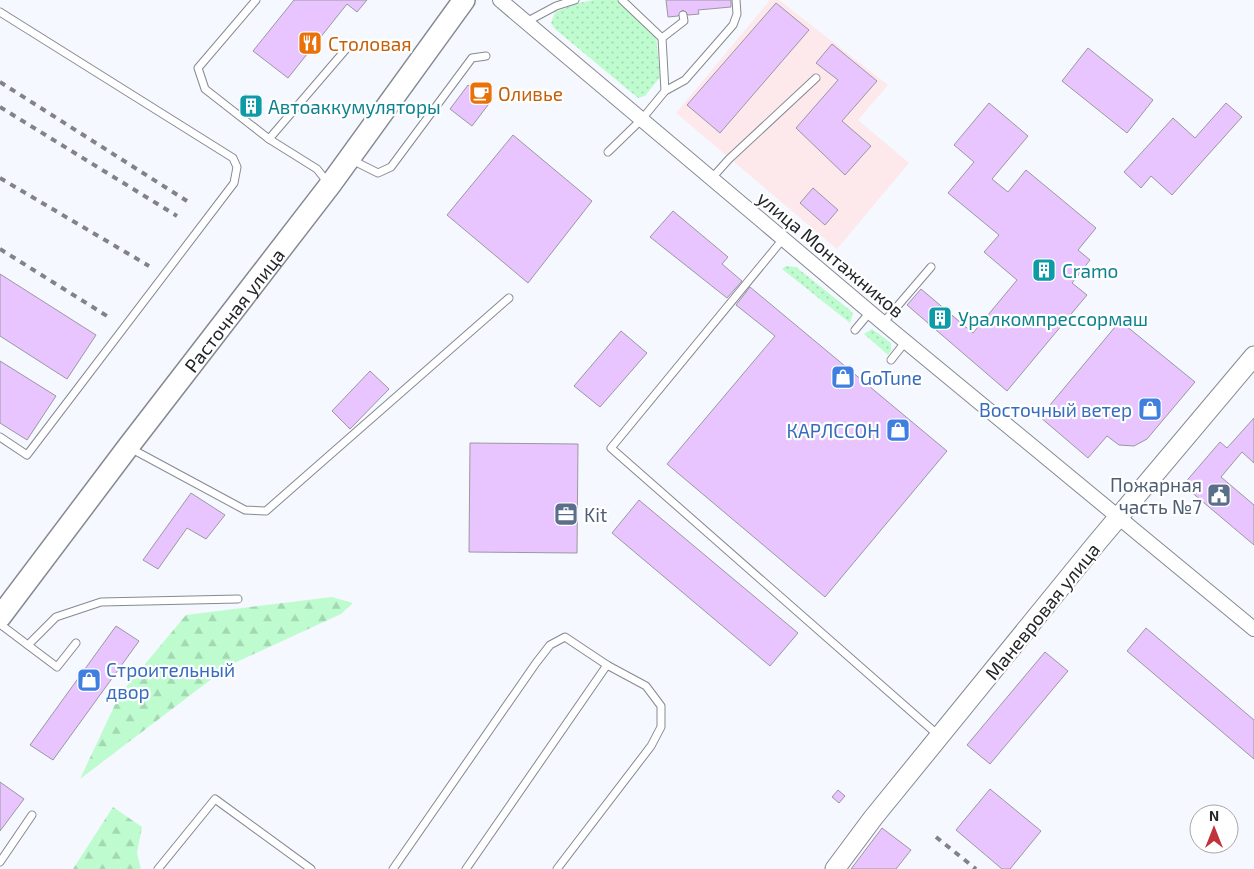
<svg xmlns="http://www.w3.org/2000/svg" width="1254" height="869" font-family="'Exo 2',sans-serif">
<defs>
<pattern id="grass-dots" width="8" height="8" patternUnits="userSpaceOnUse" patternTransform="scale(1.25)"><rect width="8" height="8" fill="#befccf"/><path d="M2 2h.1M6 6h.1" fill="none" stroke="#a3d8b2" stroke-width="1.8" stroke-linecap="round"/></pattern>
<pattern id="forest-firs" width="22" height="20" patternUnits="userSpaceOnUse" patternTransform="scale(1.25)"><rect width="22" height="20" fill="#befccf"/><path d="M5 1l3.5 6h-7zM16 11l3.5 6h-7z" fill="#a3d8b2"/></pattern>
</defs>
<rect width="100%" height="100%" fill="#f5f8fe"/>
<path fill="#fde8eb" d="M770 0H779L888 85 858 120 909 163 837 249 676 113Z"/>
<g fill="url(#grass-dots)">
<path d="M594 0H617L656 35 660 77 645 96 638 98 555 29 551 23 555 12 578 3Z"/>
<path d="M786 266 796 267 851 311 853 314 850 323 782 269Z"/>
<path d="M872 329 891 343V351L888 355 864 334Z"/>
</g>
<g fill="url(#forest-firs)">
<path d="M332 597 353 603 341 614 230 665 80 779 120 694 186 615Z"/>
<path d="M113 807 142 827 137 853 141 869H73Z"/>
</g>
<g fill="#e8c5ff" stroke="#9c979f">
<path d="M294 0H367L357 12 347 4 288 78 253 51Z"/>
<path d="M666 0H731V7L698 10 699 14 688 15 683 10 678 16 668 17Z"/>
<path d="M776 3 809 30 720 133 687 105Z"/>
<path d="M832 44 877 81 842 121 871 146 845 175 796 128 838 80 816 63Z"/>
<path d="M1088 48 1153 100 1127 133 1062 81Z"/>
<path d="M468 85 491 101 472 126 450 109Z"/>
<path d="M246 94 263 109 256 118 239 103Z"/>
<path d="M989 103 1028 136 992 179 1008 192 1026 170 1096 228 1078 250 1090 260 1072 283 1087 295 1007 391 907 305 921 289 973 333 1017 280 984 252 999 235 948 193 974 162 954 145Z"/>
<path d="M1226 103 1242 117 1172 195 1151 176 1141 188 1124 172 1173 118 1195 138Z"/>
<path d="M513 135 592 201 528 283 447 215Z"/>
<path d="M813 188 838 210 825 225 800 203Z"/>
<path d="M673 211 728 257 722 264 742 281 727 298 650 237Z"/>
<path d="M0 274 96 335 67 379 0 336Z"/>
<path d="M750 287 947 451 825 597 667 464 775 336 736 305Z"/>
<path d="M1120 321 1195 382 1147 439 1134 446 1119 445 1107 436 1088 458 1040 417Z"/>
<path d="M621 331 647 353 600 407 574 386Z"/>
<path d="M0 361 56 396 27 440 0 423Z"/>
<path d="M370 371 389 389 350 429 332 411Z"/>
<path d="M1254 418V463L1242 452 1221 477 1254 505V545L1183 485 1220 442 1227 448Z"/>
<path d="M470 443 578 444 577 553 469 552Z"/>
<path d="M191 493 225 515 206 539 187 528 158 569 143 560Z"/>
<path d="M639 500 798 633 770 666 612 533Z"/>
<path d="M116 626 139 641 53 760 30 745Z"/>
<path d="M1146 628 1254 720V759L1127 651Z"/>
<path d="M1045 652 1068 671 990 764 967 745Z"/>
<path d="M0 782 24 799 0 831Z"/>
<path d="M990 789 1041 831 1010 869H1002L956 830Z"/>
<path d="M838 790 845 796 839 803 832 797Z"/>
<path d="M882 828 911 850 896 869H851Z"/>
</g>
<g fill="none" stroke-linecap="round" stroke-linejoin="round">
<g stroke="#858992" stroke-width="9">
<g id="lane">
<path d="M256 0 198 68 205 89 269 139"/>
<path d="M622 0 662 38"/>
<path d="M0 12 233 158 237 167 234 183 27 455 0 437"/>
<path d="M528 21 556 6 575 0"/>
<path d="M665 91 685 80 733 25 737 14 736 0"/>
<path d="M608 152 642 119 665 91 662 38 684 21 683 15"/>
<path d="M352 160 378 173 391 167 472 58 486 56"/>
<path d="M712 178 729 159 816 78"/>
<path d="M328 183 317 169 269 139 347 48"/>
<path d="M783 239 611 448 938 735"/>
<path d="M883 323 931 267"/>
<path d="M855 330 870 312"/>
<path d="M891 360 906 341"/>
<path d="M130 448 245 510 266 511 509 298"/>
<path d="M0 624 57 667 76 643"/>
<path d="M28 645 56 617 101 602 238 599"/>
<path d="M0 862 32 815"/>
<path d="M158 869 215 799 311 869"/>
<path d="M393 869 536 663 550 645 565 637 607 665 646 686 661 706V727L651 746 557 869"/>
<path d="M466 869 607 665"/>
</g>
</g>
<g stroke="#858992" stroke-width="16">
<path id="street" d="M500 0 883 323 1254 629"/>
</g>
<g stroke="#858992" stroke-width="21">
<path id="secondary" d="M835 869 873 818 1095 545 1254 356"/>
</g>
<g stroke="#858992" stroke-width="24">
<g id="primary">
<path id="s1" d="M0 617 128 447 330 185 464 0"/>
</g>
</g>
<use href="#lane" stroke="#fff" stroke-width="7"/>
<use href="#street" stroke="#fff" stroke-width="14"/>
<use href="#secondary" stroke="#fff" stroke-width="19"/>
<use href="#primary" stroke="#fff" stroke-width="21"/>
<g stroke="#818388" stroke-width="4" stroke-dasharray="6 6" stroke-linecap="butt">
<path d="M0 82 187 201"/>
<path d="M0 107 177 216"/>
<path d="M0 178 149 266"/>
<path d="M0 249 107 316"/>
<path d="M936 837 976 869"/>
</g>
</g>
<defs>
<g id="restaurant-square" transform="scale(1.25)"><rect x="-9" y="-9" width="18" height="18" rx="4" fill="#e8710a" stroke="#fff"/><path d="M-5-6h1v4h1v-4h1v4h1v-4h1v5L-1.5 .5V6h-2V.5L-5-1ZM5-6V6H3V1.5H1.5Q1.5-4 5-6Z" fill="#fff"/></g>
<g id="cafe-square" transform="scale(1.25)"><rect x="-9" y="-9" width="18" height="18" rx="4" fill="#e8710a" stroke="#fff"/><path d="M-5.5-4.5H6V0H3Q3 3.5 0 3.5H-2.5Q-5.5 3.5-5.5 0ZM3-3.2v2h1.7v-2ZM-6 4.5H4V6H-6Z" fill="#fff"/></g>
<g id="building-square" transform="scale(1.25)"><rect x="-9" y="-9" width="18" height="18" rx="4" fill="#0f9aa8" stroke="#fff"/><path d="M-4-6H4V6H1V3H-1V6H-4ZM-2.5-4.3h1.7v1.8h-1.7ZM.8-4.3h1.7v1.8H.8ZM-2.5-1h1.7V.8h-1.7ZM.8-1h1.7V.8H.8Z" fill="#fff"/></g>
<g id="shop-square" transform="scale(1.25)"><rect x="-9" y="-9" width="18" height="18" rx="4" fill="#3f7fe0" stroke="#fff"/><path d="M-5-2.5h2.3a2.7 3.5 0 0 1 5.4 0H5L5.5 6h-11ZM-1.5-2.5h3a1.5 2.3 0 0 0-3 0Z" fill="#fff"/></g>
<g id="civic-square" transform="scale(1.25)"><rect x="-9" y="-9" width="18" height="18" rx="4" fill="#5c6f8a" stroke="#fff"/><path d="M-.6-6.5H3V-4.5H.6V-3L4-1V1h2V6H-6V1h2V-1L-.6-3ZM-1.2 2.5V6h2.4V2.5Z" fill="#fff"/></g>
<g id="office-square" transform="scale(1.25)"><rect x="-9" y="-9" width="18" height="18" rx="4" fill="#5c6f8a" stroke="#fff"/><path d="M-6-3h4V-5.5h4V-3h4V5H-6ZM-1-4.5V-3h2v-1.5ZM-6 0V1H6V0Z" fill="#fff"/></g>
</defs>
<g fill-rule="evenodd">
<use href="#restaurant-square" x="310" y="43"/>
<use href="#cafe-square" x="481" y="93"/>
<use href="#building-square" x="251" y="106"/>
<use href="#building-square" x="1044" y="270"/>
<use href="#building-square" x="940" y="318"/>
<use href="#shop-square" x="843" y="377"/>
<use href="#shop-square" x="1150" y="409"/>
<use href="#shop-square" x="898" y="430"/>
<use href="#civic-square" x="1219" y="495"/>
<use href="#office-square" x="566" y="514"/>
<use href="#shop-square" x="89" y="680"/>
</g>
<g text-anchor="middle" dominant-baseline="central" stroke-width="4.5" stroke-linejoin="round" paint-order="stroke">
<g font-size="19" fill="#c56008" stroke="#fff" text-anchor="start">
<text x="328" y="43">Столовая</text>
<text x="498" y="93">Оливье</text>
</g>
<g font-size="19" fill="#0d838f" stroke="#fff" text-anchor="start">
<text x="268" y="106">Автоаккумуляторы</text>
<text x="1062" y="270">Cramo</text>
<text x="958" y="318">Уралкомпрессормаш</text>
</g>
<g font-size="19" fill="#242529" stroke="#fff">
<text transform="translate(831 254) rotate(40)">улица Монтажников</text>
<text stroke="none"><textPath href="#s1" startOffset="386">Расточная улица</textPath></text>
<text transform="translate(1042 611) rotate(-51)">Маневровая улица</text>
</g>
<g font-size="19" fill="#366cbe" stroke="#fff" text-anchor="start">
<text x="860" y="377">GoTune</text>
<text x="1132" y="409" text-anchor="end">Восточный ветер</text>
<text x="880" y="430" text-anchor="end">КАРЛССОН</text>
<text x="106" y="669">Строительный<tspan x="106" dy="22">двор</tspan></text>
</g>
<g font-size="19" fill="#4e5e75" stroke="#fff" text-anchor="end">
<text x="1202" y="484">Пожарная<tspan x="1202" dy="22">часть №7</tspan></text>
<text x="584" y="514" text-anchor="start">Kit</text>
</g>
</g>
<g transform="translate(1214 829)"><circle r="24" fill="#ffffff" stroke="#a7a8a9"/>
<path d="M0-4L9 19L0 12L-9 19Z" fill="#c2323b"/>
<text y="-8" font-size="14" font-weight="bold" text-anchor="middle" fill="#242529">N</text>
</g>
</svg>
